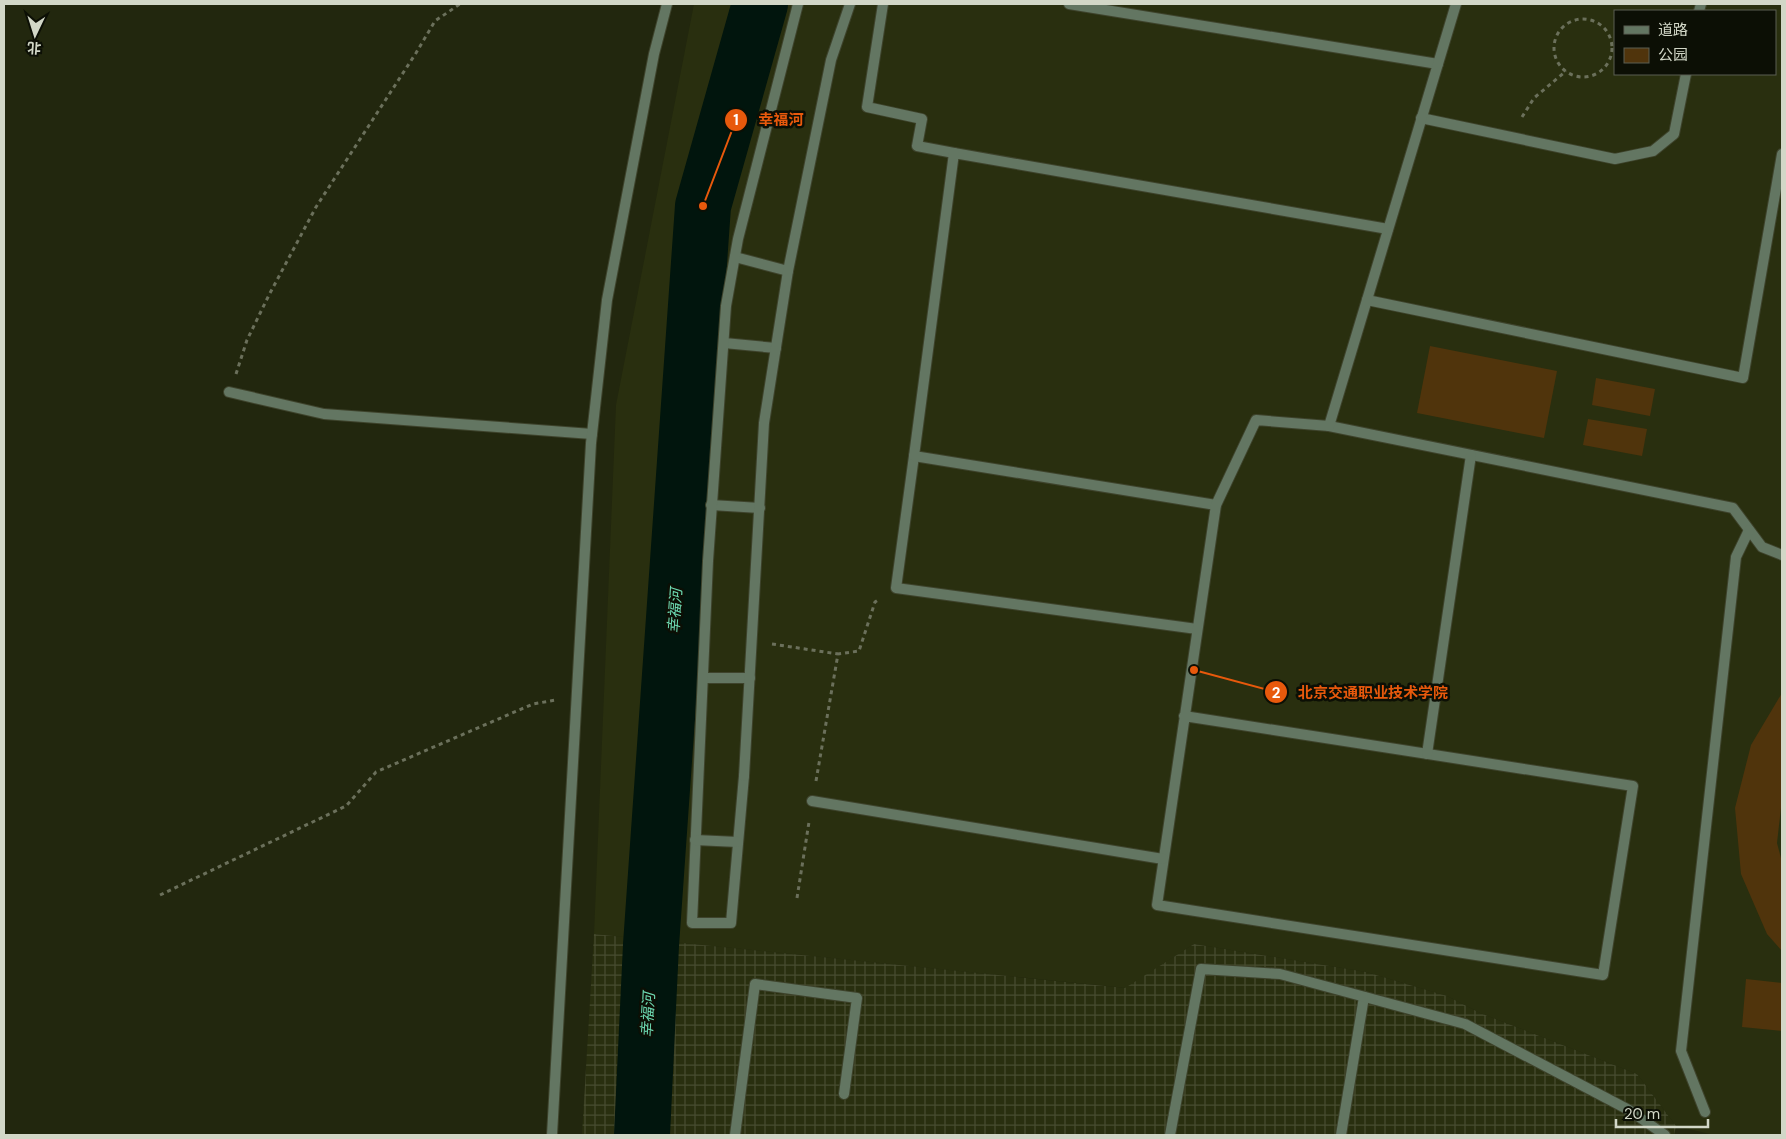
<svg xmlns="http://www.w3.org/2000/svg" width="1786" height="1139" font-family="'DM Sans','Noto Sans SC',sans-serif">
<defs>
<pattern id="industrial-grid" width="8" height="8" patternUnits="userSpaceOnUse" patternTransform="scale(1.25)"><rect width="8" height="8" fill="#292f0f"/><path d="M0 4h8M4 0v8" fill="none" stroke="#474c30"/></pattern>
</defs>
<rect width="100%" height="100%" fill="#22270e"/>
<path fill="#292f0f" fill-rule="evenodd" d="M694 4H1782V1135H1714L1676 1126 1637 1074 1480 1013 1447 996 1366 972 1194 944 1126 988 594 934 616 405ZM1615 11H1775V74H1615Z"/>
<path fill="url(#industrial-grid)" d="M594 934 1125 988 1194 944 1366 972 1447 996 1480 1013 1637 1074 1676 1126 1674 1135H582Z"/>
<g fill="#50340c">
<path d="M1430 346 1557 371 1544 438 1417 413Z"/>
<path d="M1596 378 1655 389 1650 416 1592 405Z"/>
<path d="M1588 419 1647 429 1642 456 1583 445Z"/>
<path d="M1782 693V799L1777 843 1782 862V951L1767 934 1741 874 1735 808 1751 745Z"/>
<path d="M1746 979 1782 983V1031L1742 1027Z"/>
</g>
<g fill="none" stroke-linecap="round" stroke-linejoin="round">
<path stroke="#01150d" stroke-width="56" d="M642 1135 651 945 703 206 760 4"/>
<g stroke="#3e432c" stroke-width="12">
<g id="lane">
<path d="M883 4 867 107 922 119 917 146 954 153"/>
<path d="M735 257 788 271"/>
<path d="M724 343 776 348"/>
<path d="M229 392 324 414 592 434"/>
<path d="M711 505 760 508"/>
<path d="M703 678H750"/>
<path d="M744 776 731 923H692L708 561 726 306 738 239 798 4"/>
<path d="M695 840 738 842"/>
<path d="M735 1135 755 984 857 998 844 1094"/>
<path d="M1341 1135 1364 997"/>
</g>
</g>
<g stroke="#3e432c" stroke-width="12">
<g id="street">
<path d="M1069 4 1438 64"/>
<path d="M1699 11 1701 4"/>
<path d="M1421 118 1615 159 1653 151 1674 134 1686 74"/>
<path d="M1367 300 1743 378 1782 154"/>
<path d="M1329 426 1733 508 1762 547 1782 555"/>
<path d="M914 456 896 588 1197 629"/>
<path d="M1216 505 914 456 954 153 1388 229"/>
<path d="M1184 716 1633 786 1603 975 1157 905 1216 505 1256 420 1329 426 1456 4"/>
<path d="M1427 754 1471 455"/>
<path d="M744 776 764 423 788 271 831 60 850 4"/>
<path d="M812 801 1163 859"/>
<path d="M1705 1112 1681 1051 1736 557 1749 530"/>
<path d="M552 1135 591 443 607 300 654 54 667 4"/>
<path d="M1170 1135 1201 969 1280 974 1465 1024 1629 1110 1665 1135"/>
</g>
</g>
<g stroke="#6b705b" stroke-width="3" stroke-dasharray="4 4" stroke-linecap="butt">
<circle cx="1583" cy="48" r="29"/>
<path d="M1522 117 1534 98 1566 71"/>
<path d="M236 374 247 340 269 295 316 207 416 53 435 21 460 4"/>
<path d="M772 644 838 654"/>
<path d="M816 781 838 654 859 651 875 602 878 600"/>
<path d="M160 895 346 806 376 772 533 704 556 700"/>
<path d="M797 898 809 822"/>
</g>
<use href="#lane" stroke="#637662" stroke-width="10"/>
<use href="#street" stroke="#637662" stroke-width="10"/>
</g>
<g text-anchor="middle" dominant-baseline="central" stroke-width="5" stroke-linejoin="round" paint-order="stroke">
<g font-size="15" font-style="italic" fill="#6ddab2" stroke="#0c0f05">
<text transform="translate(675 611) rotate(-86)">幸福河</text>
<text transform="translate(648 1015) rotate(-87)">幸福河</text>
</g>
</g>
<path fill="none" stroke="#e8590c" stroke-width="2" d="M703 206L736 120M1194 670L1276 692"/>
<g fill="#e8590c" stroke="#0c0f05" stroke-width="2">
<circle cx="703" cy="206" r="5"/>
<circle cx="1194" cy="670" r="5"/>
<circle cx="736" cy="120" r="12"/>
<circle cx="1276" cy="692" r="12"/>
</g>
<g font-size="15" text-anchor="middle" font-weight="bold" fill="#fff">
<text x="736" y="125">1</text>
<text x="1276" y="698">2</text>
</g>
<g font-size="15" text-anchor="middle" font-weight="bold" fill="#e8590c" stroke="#0c0f05" stroke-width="5" stroke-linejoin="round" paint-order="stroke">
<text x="781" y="125">幸福河</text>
<text x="1373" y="698">北京交通职业技术学院</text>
</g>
<rect width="1786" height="1139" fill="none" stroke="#d2d7c7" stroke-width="10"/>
<rect x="1614" y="10" width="162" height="65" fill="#0c0f05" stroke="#5b5f53"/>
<rect x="1624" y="26" width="25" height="8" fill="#637662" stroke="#5b5f53"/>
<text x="1658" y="35" font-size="15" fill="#d2d7c7">道路</text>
<rect x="1624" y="48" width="25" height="15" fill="#50340c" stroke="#5b5f53"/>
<text x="1658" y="60" font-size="15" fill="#d2d7c7">公园</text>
<g transform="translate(35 35) rotate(184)" stroke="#0c0f05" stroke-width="4" paint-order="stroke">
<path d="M0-4L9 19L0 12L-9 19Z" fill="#d2d7c7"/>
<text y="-8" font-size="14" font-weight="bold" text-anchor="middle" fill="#d2d7c7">北</text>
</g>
<path d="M1616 1119v8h92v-8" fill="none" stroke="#d2d7c7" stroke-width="2.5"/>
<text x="1624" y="1119" font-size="15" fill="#d2d7c7" stroke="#0c0f05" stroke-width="4" paint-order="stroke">20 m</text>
</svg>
